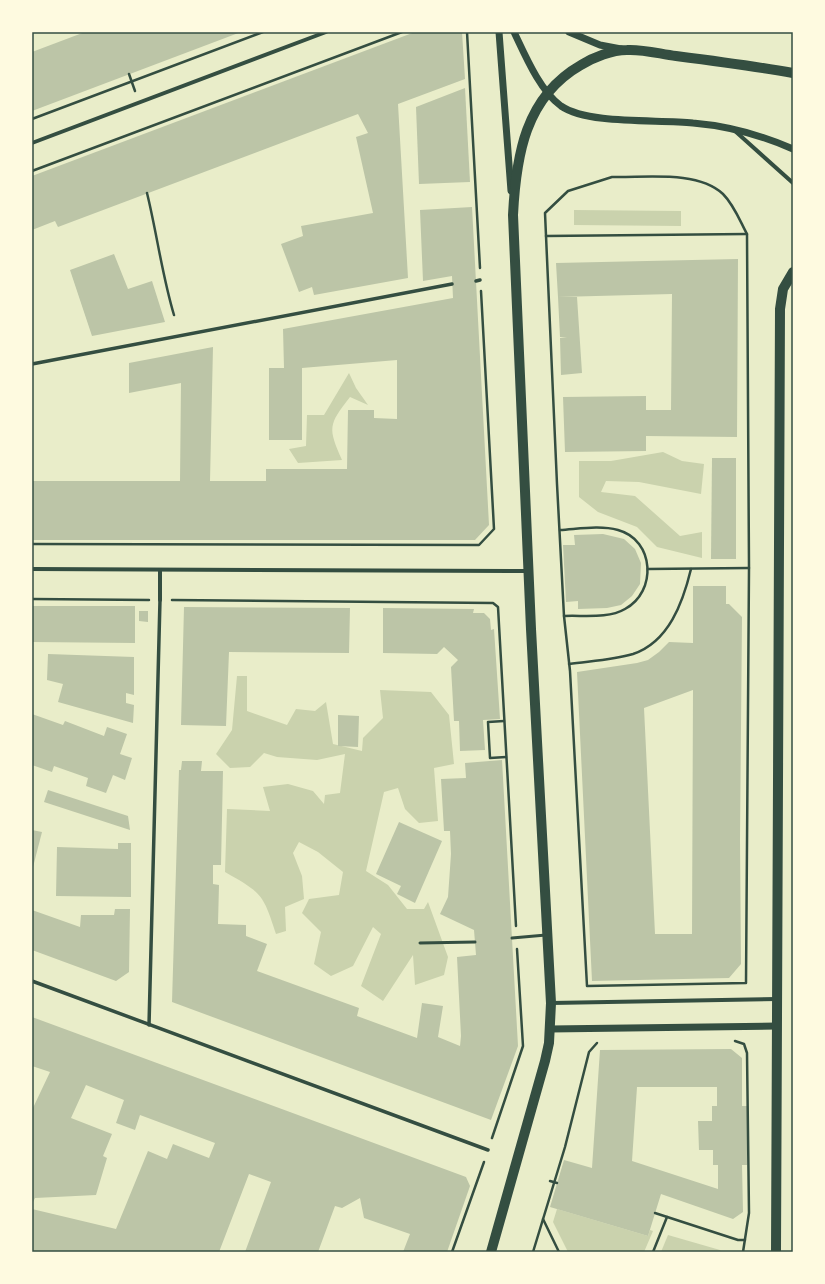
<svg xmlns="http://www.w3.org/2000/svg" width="825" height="1284" font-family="'PT Serif',serif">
<rect width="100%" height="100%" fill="#e9edc9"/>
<g fill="#cad2ad">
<path d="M574 210 681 211V226L574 225Z"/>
<path d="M349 373 356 388 368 405 350 397C328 425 328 428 342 460L298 463 289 449 306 446 307 415H324Z"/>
<path d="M663 452 682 461 704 464 701 494 639 482 606 481 601 492 635 496 680 536 702 532V558L657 547 637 527 598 512 579 497V461H611Z"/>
<path d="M237 676H247V711L287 725 296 709 315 711 326 702 333 744 362 751 363 738 383 718 380 690 431 692 449 715 454 764 434 768 438 821 419 823 405 809 398 788 384 792 366 871 388 885 407 909H424L428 902 448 957 444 975 415 985 413 955 383 1001 361 986 381 934 373 927 353 966 331 976 314 964 321 932 302 913 309 899 339 895 343 872 318 852 299 842 293 853 302 876 304 899 285 907 286 931 276 934C263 894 262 893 225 872L227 809 270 811 263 787 288 784 313 791 324 804 325 795 340 793 345 754 317 760 277 757 264 753 250 767 230 768 216 754 232 730Z"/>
<path d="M557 1209 648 1236 650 1230 653 1231 644 1252H568L553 1222Z"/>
<path d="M668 1235 720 1250 721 1252H661Z"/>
</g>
<g fill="#bcc5a7" fill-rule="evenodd">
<path d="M85 32H241L32 111V52Z"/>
<path d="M415 32H462L465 79 398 104 408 278 314 295 312 287 299 292 281 244 303 236 301 226 373 213 356 137 368 133 358 114 58 227 55 221 32 230V176Z"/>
<path d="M465 88 470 182 419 184 416 107Z"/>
<path d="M472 207 489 525 475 540H32V481H180L181 383 129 393V363L213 347 210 481H266V469H347L348 410H374V418L397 419V360L302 368V440H269V368H284L283 329 453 298 452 276 423 281 420 210Z"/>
<path d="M114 254 128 289 152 281 165 322 92 336 70 270Z"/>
<path d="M738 259 737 437 646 436V451L565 452 563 397 646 396V410H671L672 294 558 297 556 263Z"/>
<path d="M558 297H577L582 373 561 375 560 338 567 337H560Z"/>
<path d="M712 458H736V559H711Z"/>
<path d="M603 534 624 539 635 549 641 563 640 584 632 596 621 605 607 608 578 609V601L566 602 563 545H575L574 535Z"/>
<path d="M693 586H726V604H729L742 617 740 840 741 964 729 978 592 981 577 672 637 663 648 660 659 652 669 642 693 643ZM693 690 692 934H655L644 708Z"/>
<path d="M32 606H135V643L32 642Z"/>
<path d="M184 607 350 608 349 653 229 652 226 726 181 725Z"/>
<path d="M383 608 474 609 473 613H484L490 619 491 630 494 629 500 719 483 720 485 750 460 751 459 721H454L451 667 458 660 444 647 437 654 383 653Z"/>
<path d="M139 611H148V622L139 621Z"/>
<path d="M48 654 134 657V695L126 693V703L134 705 133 723 58 702 63 684 47 680Z"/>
<path d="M32 714 63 725 65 721 104 736 107 727 127 734 120 754 132 758 125 780 113 775 106 793 86 786 88 778 54 766 52 772 32 765Z"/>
<path d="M338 715 359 716 358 747 338 746Z"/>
<path d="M502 760 518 1046 491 1120 172 1002 179 770H181L182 761H202L201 771H223L221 865H213V884L219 885 218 924 246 925V936L267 944 257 971 359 1008 357 1016 417 1038 422 1003 443 1006 438 1037 460 1046 461 1036 457 957 476 955 474 930 440 914 448 897 451 854 450 831H444L441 779 466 778 465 763Z"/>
<path d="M48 790 128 816 130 830 44 802Z"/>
<path d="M399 822 442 841 415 903 397 894 401 886 376 874Z"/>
<path d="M32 830 42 832 33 867H32Z"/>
<path d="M118 843H131V897L56 896 57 847 118 849Z"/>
<path d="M115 909H130L129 972 116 981 32 950V910L80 927 81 915H114Z"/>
<path d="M32 1017 466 1177 470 1186 447 1252H403L410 1234 364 1218 360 1198 342 1208 335 1206 318 1252H245L271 1182 249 1174 219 1252H32V1209L116 1229 148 1151 167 1159 173 1144 209 1158 215 1143 140 1115 135 1130 116 1123 124 1100 86 1085 71 1118 112 1134 103 1156 107 1158 96 1195 35 1198 32 1204V1110L50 1072 32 1066Z"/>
<path d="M731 1049 742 1058V1106H747V1165H742L743 1212 733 1219 661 1194 648 1236 550 1207 564 1160 592 1168 600 1050ZM637 1087H717V1106H712V1121H698L699 1150H713V1165H718V1189L632 1161Z"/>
</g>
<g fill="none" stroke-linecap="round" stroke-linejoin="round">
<g stroke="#344e41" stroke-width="2.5">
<path d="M467 32 480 268"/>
<path d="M129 74 135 91"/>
<path d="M32 119 263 32"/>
<path d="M32 171 402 32"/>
<path d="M612 177C645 178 697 170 723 194 734 205 740 221 747 234L749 568 746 983 587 986 570 671 564 616 557 484 545 213 568 191Z"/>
<path d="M147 193C157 234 162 275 174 315"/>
<path d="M546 236 747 234"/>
<path d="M560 530C578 529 600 525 618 530 655 540 657 592 625 609 608 619 583 615 564 616"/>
<path d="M32 544 479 545 494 529 481 291"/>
<path d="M648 569 749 568"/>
<path d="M32 599 149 600"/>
<path d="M172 600 493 603 498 607 516 926"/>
<path d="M569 664C590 661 613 660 633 654 669 642 683 602 691 569"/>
<path d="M504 721 488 722 490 758 506 757"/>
<path d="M735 1041 744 1044 747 1053 749 1213 743 1252"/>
<path d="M492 1138 523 1046 517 949"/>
<path d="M550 1181 557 1183"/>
<path d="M655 1213 738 1240H745"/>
<path d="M543 1219 559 1252"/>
<path d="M452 1252 484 1162"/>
<path d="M533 1252 565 1147 589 1052 597 1043"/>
<path d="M653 1252 667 1217"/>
</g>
<g stroke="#344e41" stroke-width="3">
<path d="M512 938 546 935"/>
<path d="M420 943 475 942"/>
</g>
<g stroke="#344e41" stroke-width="3.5">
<path d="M476 281 480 280"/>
<path d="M32 364 452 284"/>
<path d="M32 981 488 1150"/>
<path d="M149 1025 160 600"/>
</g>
<g stroke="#344e41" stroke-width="4">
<path d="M735 131 793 183"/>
<path d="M32 143 326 32"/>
<path d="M32 569 528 571"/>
<path d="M160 600V570"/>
<path d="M551 1003 777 999"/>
</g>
<g stroke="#344e41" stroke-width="7">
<path d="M499 32 511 191"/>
<path d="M514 32C525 55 540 91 561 106 589 125 658 119 693 123 728 126 761 135 793 149"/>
<path d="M569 32 600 45 621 49"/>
<path d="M550 1029 777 1026"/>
</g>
<g stroke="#344e41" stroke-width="10">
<path d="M491 1252 545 1061 549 1043 551 1003 531 629 513 215C516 156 525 97 581 65 594 57 612 50 627 50 643 49 660 54 676 56 715 61 754 66 793 73"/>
<path d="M776 1252 780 309 783 289 793 272"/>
</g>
</g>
<rect width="825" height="1284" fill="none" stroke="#fefae0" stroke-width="66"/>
<rect x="33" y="33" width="759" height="1218" fill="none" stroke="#344e41" stroke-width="1.5"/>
</svg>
